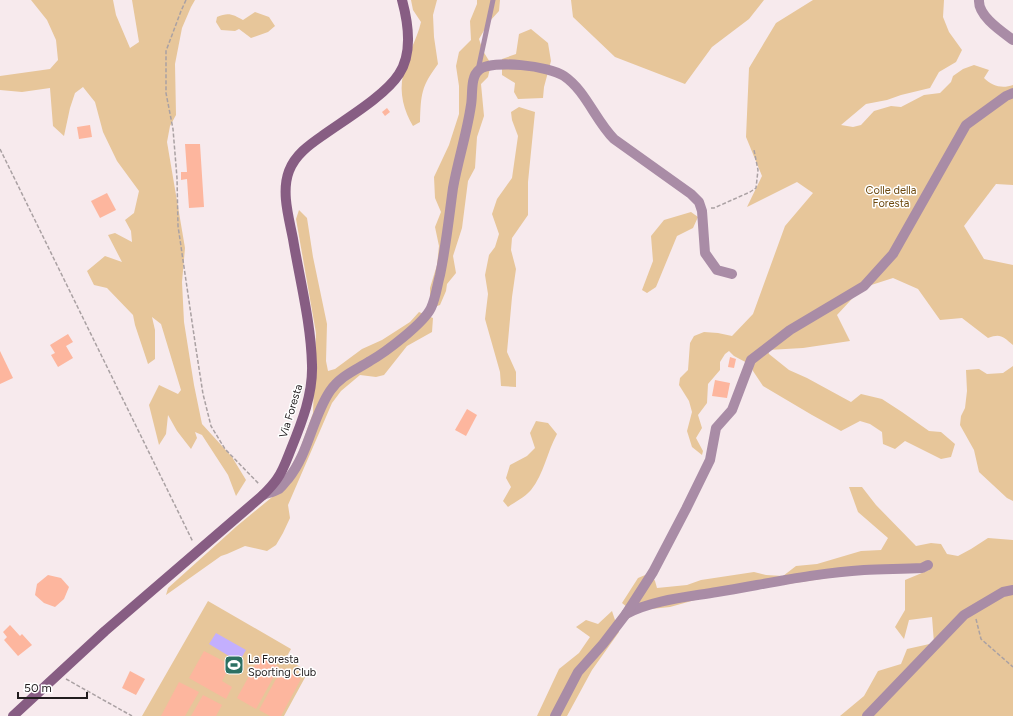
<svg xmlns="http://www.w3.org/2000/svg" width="1013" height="716" font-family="Figtree,sans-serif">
<rect width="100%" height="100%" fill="#f7eaed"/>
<g fill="#e7c69a">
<path d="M31 0H113L116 15 130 48 139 42 132 0H195L191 7 182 28 175 64 176 115 170 126 167 142 185 248 182 282 184 322 194 385 202 424 232 457 246 480 236 496 228 475 202 435 195 432 197 438 191 449 177 431 168 415 166 434 159 445 149 405 159 385 178 394 181 390 161 324 152 317 155 330V359L148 364 135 325 133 315 107 288 94 285 87 271 105 256 122 262 108 235 115 233 132 242 131 231 125 220 134 213 139 191 117 161 103 132 95 102 83 87 75 93 70 108 64 136 53 126 50 88 22 92 0 90V76L50 69 58 60 56 40 47 20Z"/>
<path d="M411 0H437L433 15 434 37 438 64C421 87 421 94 420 122L413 126C404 111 399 93 403 75 406 56 417 40 421 22L413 10Z"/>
<path d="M477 0H500L499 11 489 22 479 39 483 51 491 64 488 77 481 84 484 116 477 137 475 168 468 181 462 228 453 256 456 273 447 284 446 291 440 305 437 306 430 303V288L437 265 439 246 435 227 441 212 435 198 434 177 449 145 459 114V86L456 66 459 52 471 40 470 21 477 4Z"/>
<path d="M571 0H764L749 19 712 47 685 84 615 57 573 17Z"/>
<path d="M813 0H944L943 17 949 32 962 50 956 62 939 72 930 88 901 95 887 100 866 104 841 125 853 127 861 125 874 111 891 106 901 107 924 95 940 93 951 82 953 76 963 69 974 65 989 70 984 78C992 86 1002 89 1013 85V185L996 184 964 226 984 259 1013 265V345C1003 337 1001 333 988 338L962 318 940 320 918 289 893 278 862 288 837 315 850 341 803 348 768 350 769 354 789 370 807 378 851 402 861 394 882 399 902 412 929 431 941 432 955 444 951 457 941 459 905 441 895 449 883 444 882 432 870 424 860 421 841 431 812 415 763 386 753 371 751 365 734 356 729 351 725 354 720 362V370L708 384 707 403 698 415 702 428 696 438 703 451 702 455 692 447 687 431 692 412 689 401 679 385 680 378 688 370 690 343 694 336 704 332 718 333 732 336 753 314 785 226 813 193 797 182 747 207 762 176 746 137 749 68 776 23Z"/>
<path d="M255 12 269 17 275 26 268 32 251 38 239 29 235 31 221 30 216 22 217 17C228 12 233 14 243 20Z"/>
<path d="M531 29 548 43 551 61 544 87 543 98 518 99 514 92 515 83 502 75V59L516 54 519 34Z"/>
<path d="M519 107 535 112 528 182V215L512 238 511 250 516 269 512 297 507 352 516 372V387L501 386 500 372 485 319 488 294 485 275 489 255 495 247 499 234 492 214 497 199 512 178 518 136 512 120 511 112Z"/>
<path d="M299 210 307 218 313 257 327 324 326 361 328 371 335 369 362 349 382 340 410 322 419 312 433 318 432 332 407 346 384 375 376 377 360 375 341 391 332 403 288 505 290 518 283 533 276 545 267 551 245 546 227 554 221 556 166 595 168 588 237 526 277 493 299 452 313 413 316 333 296 219Z"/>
<path d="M691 212 698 217 693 228 677 236 656 287 647 293 642 290 653 261 651 236 664 220Z"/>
<path d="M1013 366V501L1007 498 979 472 974 450 960 425 961 416 965 408 967 391 966 370 979 369 987 374 1003 373Z"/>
<path d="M536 421 548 423 557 434C547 452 544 474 531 490 525 497 515 502 508 507L503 501 511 487 506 478 510 465 527 456 535 448 530 433Z"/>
<path d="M849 487H862L876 505 916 546 931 543 941 544 947 554 958 556 971 549 988 538 1013 540V716H840L864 696 878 671 901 664 907 649 934 643 932 617 909 620 904 639 895 627 905 610V580L929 570 930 563 713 595 670 607 632 611 622 603 638 578 650 573 655 581 657 588 687 585 701 580 754 572 766 575 783 576 796 566 817 564 861 551 881 550 888 538 858 512Z"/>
<path d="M208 601 291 649 286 658 308 672 284 716H142Z"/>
<path d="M612 611 619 632 592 670 567 716H537L559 669 579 653 590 637 576 627 586 620 598 624Z"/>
</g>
<path fill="#c3affe" d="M216 633 246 650 239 662 209 644Z"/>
<g fill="#fdb69e">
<path d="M387 108 390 112 385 116 382 112Z"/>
<path d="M90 125 92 137 79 139 77 127Z"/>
<path d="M185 144H200L204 207 189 208 187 179 181 180V172H187Z"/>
<path d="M107 193 116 210 100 218 91 201Z"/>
<path d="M68 334 73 342 66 346 73 358 58 367 51 355 55 353 50 345Z"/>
<path d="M0 351 13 378 0 384Z"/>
<path d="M730 357 736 359 734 368 728 367Z"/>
<path d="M715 380 730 383 727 398 712 396Z"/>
<path d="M467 409 477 415 466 436 455 430Z"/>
<path d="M48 575 61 578 69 587 64 599 55 607 44 603 35 595 37 584Z"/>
<path d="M10 625 20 636 22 634 32 645 18 656 4 640 7 637 3 632Z"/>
<path d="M204 651 231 665 222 681 232 687 226 699 189 678Z"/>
<path d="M260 656 279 667 256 709 237 698Z"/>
<path d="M282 668 301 679 281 716H270L259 710Z"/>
<path d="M130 671 145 679 136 695 122 688Z"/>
<path d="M179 682 199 692 185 716H161Z"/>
<path d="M203 695 222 705 216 716H191Z"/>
</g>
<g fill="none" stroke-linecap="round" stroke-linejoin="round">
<g stroke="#aaa1a3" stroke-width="1.5" stroke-dasharray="4 2" stroke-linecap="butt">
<path d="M186 0 181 11 166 51V93L173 129 177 178 178 226 196 349 203 394 211 426 225 449 259 484"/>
<path d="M0 149 193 542"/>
<path d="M711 208H714L750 192 756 188 758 170 754 150"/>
<path d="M976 619 981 639 1013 667"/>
<path d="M66 679 132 716"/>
</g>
<path stroke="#a98ca6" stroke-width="5" d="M478 70 493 0"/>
<g stroke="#a98ca6" stroke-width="10">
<path d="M979 0C978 16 1001 31 1013 40"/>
<path d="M263 495C268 493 274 492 279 489 282 487 285 482 288 479 309 453 312 418 330 391 340 376 356 370 370 361 386 352 424 323 431 308 436 297 437 286 440 275 446 246 449 217 453 188 458 160 467 133 471 105 473 95 470 77 479 70 492 59 550 66 564 76 586 91 595 120 614 139L691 194 699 202 702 211 705 253 717 270 732 274"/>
<path d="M626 614C652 600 688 597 717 592 766 584 815 573 864 570 883 569 902 569 922 568L928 565"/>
<path d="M555 716 578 672 603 644 626 614 653 572 686 509 710 460 716 428 732 410 751 360 790 330 864 286 893 254 966 125 1006 96 1013 93"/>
<path d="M867 716 964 615 1003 592 1013 590"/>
</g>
<path stroke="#875d83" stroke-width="10" d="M13 716 105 631 263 495C268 490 273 485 277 479 283 471 287 459 291 449 302 422 313 394 312 365 311 323 300 281 293 239 289 218 281 192 289 171 295 155 309 145 322 136 344 120 385 96 399 74 413 53 408 22 402 0"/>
</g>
<defs>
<g id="stadium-square" transform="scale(1)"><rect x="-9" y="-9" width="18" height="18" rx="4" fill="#2c7063" stroke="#fff"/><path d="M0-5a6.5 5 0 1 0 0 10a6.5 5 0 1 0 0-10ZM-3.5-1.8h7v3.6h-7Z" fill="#fff"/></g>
</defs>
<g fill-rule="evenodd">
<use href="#stadium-square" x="234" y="665"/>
</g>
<g text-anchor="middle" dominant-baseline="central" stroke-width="3" stroke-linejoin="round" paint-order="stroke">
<g font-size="11" fill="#6d490f" stroke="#fff">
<text x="891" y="190">Colle della<tspan x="891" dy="13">Foresta</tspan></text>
</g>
<g font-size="11" fill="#211d1e" stroke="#fff">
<text transform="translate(291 411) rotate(-73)">Via Foresta</text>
</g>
<g font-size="11" fill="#211d1e" stroke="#fff" text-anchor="start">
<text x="248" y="659">La Foresta<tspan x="248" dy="13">Sporting Club</tspan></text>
</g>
</g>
<path d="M18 692v6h69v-6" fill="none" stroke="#211d1e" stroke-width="2"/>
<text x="24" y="692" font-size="12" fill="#211d1e" stroke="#ffffff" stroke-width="3" paint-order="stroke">50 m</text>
</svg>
